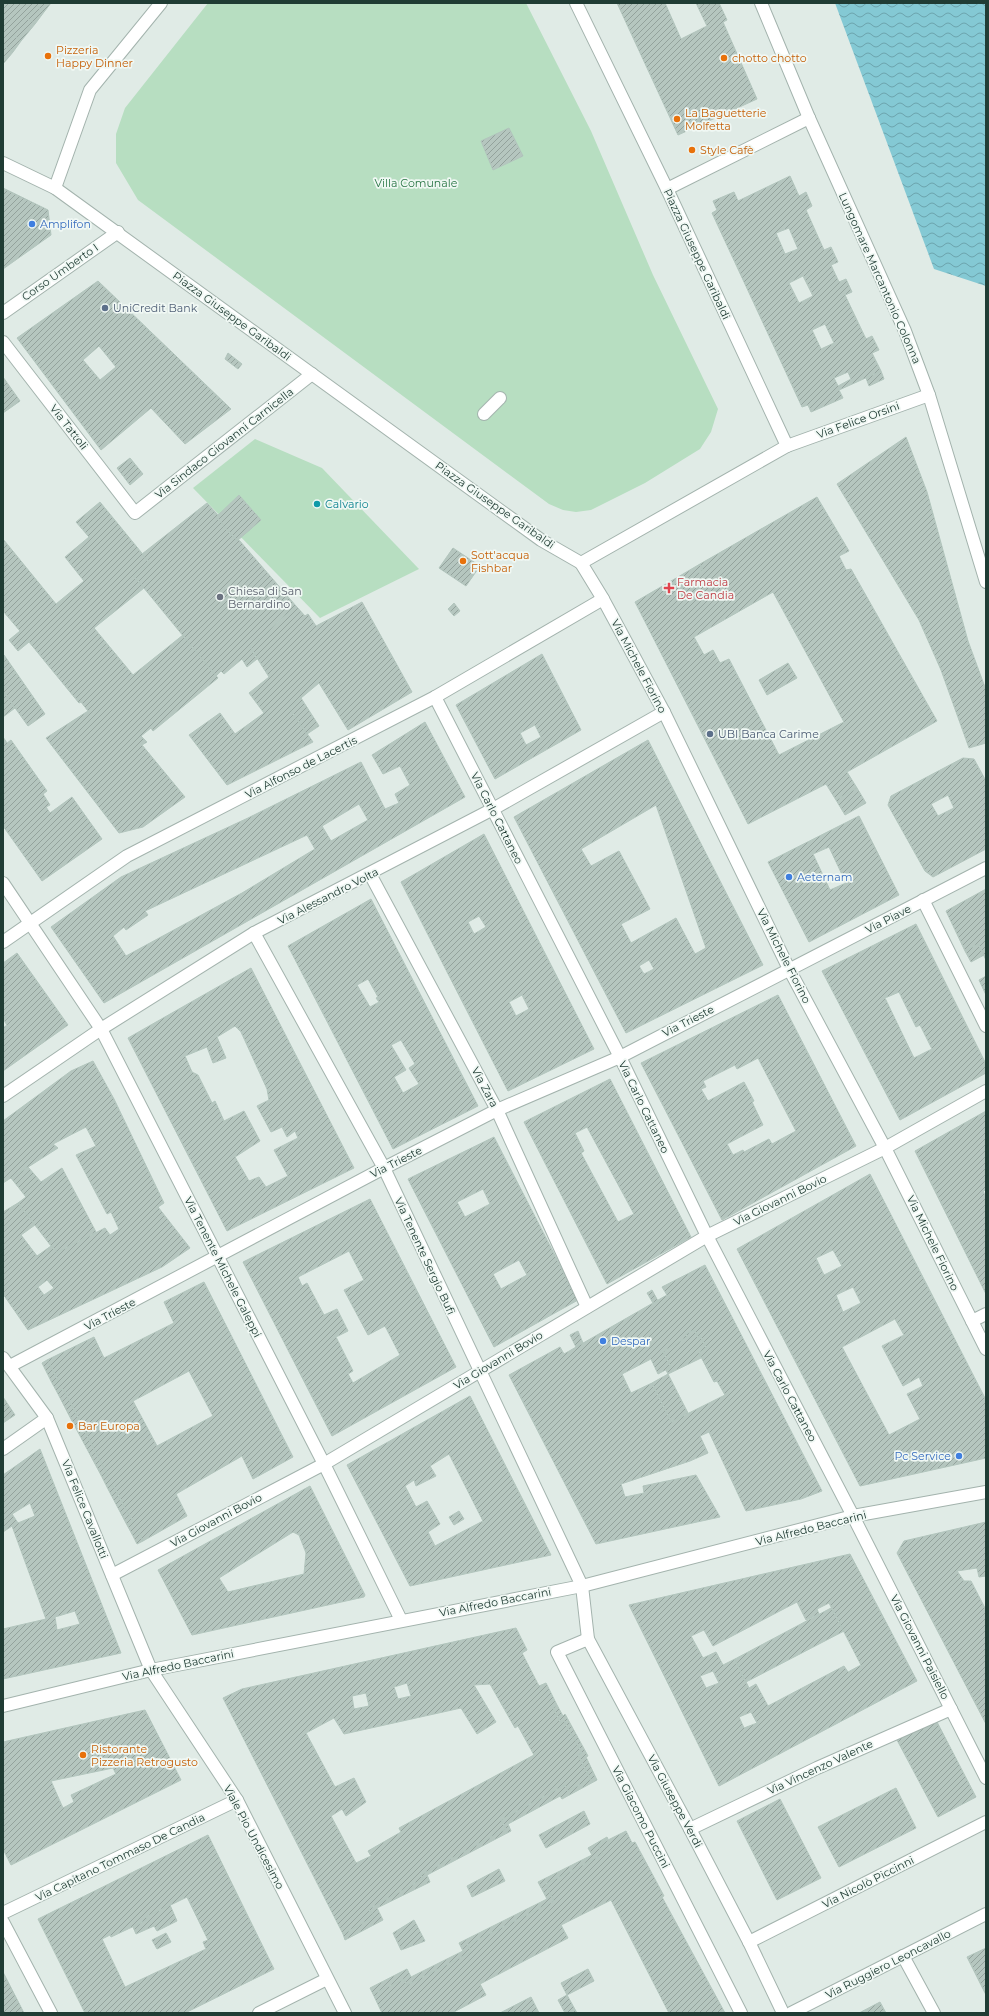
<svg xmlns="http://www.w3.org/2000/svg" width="989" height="2016" font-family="Montserrat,sans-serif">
<defs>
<pattern id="water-waves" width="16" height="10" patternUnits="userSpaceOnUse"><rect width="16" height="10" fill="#84c9d4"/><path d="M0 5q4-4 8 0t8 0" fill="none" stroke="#6ca4ad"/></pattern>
<pattern id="building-hatch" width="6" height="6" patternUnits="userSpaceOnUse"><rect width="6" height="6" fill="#b5c6bf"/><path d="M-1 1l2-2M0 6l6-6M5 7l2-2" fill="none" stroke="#93a29c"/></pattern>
</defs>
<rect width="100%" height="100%" fill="#e0ebe6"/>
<g fill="#b7dec1">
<path d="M208 3H526L591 131 653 275 718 409 711 432 700 449 645 483 591 510 576 512 563 510 549 504 138 200 116 163V134L125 108Z"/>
<path d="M255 439 322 468 419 569 320 618 193 488Z"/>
</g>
<path fill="url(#water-waves)" d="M835 3H986V286L934 269Z"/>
<g fill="url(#building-hatch)" stroke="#b2c5bd" fill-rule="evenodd">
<path d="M3 3H51L44 12 37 6 27 18 35 24 21 41 14 35 5 46 13 52 3 64Z"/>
<path d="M617 3H665L681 39 707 26 696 3H719L727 20 723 22 757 99 678 135Z"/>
<path d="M37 6 44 12 35 24 27 18Z"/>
<path d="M14 35 21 41 13 52 5 46Z"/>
<path d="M509 128 523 156 493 170 481 141Z"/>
<path d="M790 176 799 196 806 192 812 206 806 210 824 250 831 247 838 262 831 265 839 282 846 279 852 292 845 295 866 339 872 336 879 350 872 353 881 371 839 390 843 398 811 412 808 405 802 407 712 213 717 210 713 201 734 192 738 201ZM789 228 798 249 785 254 776 233ZM803 276 813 296 799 303 789 283ZM825 324 834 343 821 349 812 330ZM848 372 851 379 838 386 834 378Z"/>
<path d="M3 188 48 210 51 235 3 269Z"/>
<path d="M98 281 231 409 185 444 151 408 101 450 17 338ZM99 346 116 367 100 380 83 360Z"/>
<path d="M228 353 242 364 238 369 225 359Z"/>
<path d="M881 371 884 379 869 386 866 378Z"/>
<path d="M3 377 20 401 3 413Z"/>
<path d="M906 437 927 492 968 641 986 690V743L969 748 941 670 919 620 837 484Z"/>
<path d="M130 458 143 474 130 485 117 468Z"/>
<path d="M239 495 261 520 237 541 216 517Z"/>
<path d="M817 497 849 551 839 556 846 570 851 569 937 721 847 772 857 788 836 800 826 784 748 824 635 602 678 577 682 582 703 570 700 564ZM773 592 844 722 779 755 729 659 720 663 713 650 704 655 694 637Z"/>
<path d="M100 502 150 563 134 576 144 588 94 628 133 675 183 635 218 678 153 731 151 728 141 736 147 742 142 745 185 797 143 827 119 833 46 738 88 711 81 702 79 703 29 642 18 651 9 640 20 631 3 611V539L56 604 84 581 65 557 89 537 76 522Z"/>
<path d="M207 503 218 515 216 517 237 541 239 540 296 606 250 647 257 659 247 667 242 659 224 674 221 671 216 676 134 576 150 563 142 554Z"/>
<path d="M453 548 480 566 466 586 439 568Z"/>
<path d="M700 564 703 570 682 582 678 577Z"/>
<path d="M362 602 412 692 348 730 319 683 289 708 313 742 227 785 189 735 220 713 235 734 264 713 249 693 269 677 250 647 296 606 305 616 308 614 316 626Z"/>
<path d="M454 603 460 611 454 616 448 609Z"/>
<path d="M542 654 581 730 495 779 456 705ZM535 725 541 737 526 745 520 733Z"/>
<path d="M4 655 45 714 28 726 3 691Z"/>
<path d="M788 663 797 678 767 695 759 680Z"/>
<path d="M3 691 15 708 3 717Z"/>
<path d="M301 698 319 726 307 734 289 708Z"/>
<path d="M425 722 465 797 104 1003 51 927 121 877 248 818 361 762 385 809 399 803 395 794 410 785 400 766 383 774 372 755ZM359 804 368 820 331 841 322 826ZM307 835 315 849 242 893 126 956 113 936 124 927 126 930 148 915 145 911Z"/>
<path d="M3 737 7 743 11 740 47 791 43 794 50 805 46 807 50 813 72 797 102 839 42 881 3 826Z"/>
<path d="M648 740 763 965 626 1033 514 817ZM656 805 706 948 695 954 676 918 631 943 621 924 650 909 619 851 591 866 581 849ZM649 960 654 969 644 974 639 966Z"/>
<path d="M963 758 974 759 986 781V849L933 877 925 871 888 805 891 796ZM948 795 954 808 938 816 931 804Z"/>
<path d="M857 788 866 803 845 815 836 800Z"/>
<path d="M859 816 899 895 809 942 768 862ZM829 847 846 883 830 890 813 854Z"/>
<path d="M484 834 594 1049 508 1091 401 882ZM479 916 486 927 474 934 468 922ZM522 995 529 1009 516 1016 509 1002Z"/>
<path d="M986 889V960L978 944 965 951 946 911Z"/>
<path d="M371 899 478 1106 393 1149 288 946ZM368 979 378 997 376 998 379 1002 370 1007 357 985ZM401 1040 415 1064 409 1068 419 1084 403 1093 394 1077 406 1070 391 1045Z"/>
<path d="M916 924 986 1064V1073L900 1120 822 971ZM899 992 916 1027 920 1025 932 1049 914 1058 885 998Z"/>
<path d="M978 944 984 955 971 962 965 951Z"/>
<path d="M17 953 68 1025 3 1071V1028L7 1025 3 1019V963Z"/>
<path d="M251 968 354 1168 227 1231 128 1038ZM235 1026 241 1032 267 1089 269 1100 257 1106 271 1132 282 1127 287 1137 295 1131 298 1138 274 1150 288 1176 266 1187 259 1177 249 1181 235 1157 260 1141 244 1111 224 1121 215 1101 212 1103 198 1075 192 1072 185 1056 207 1047 213 1063 226 1058 217 1037Z"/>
<path d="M986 976V995L979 980Z"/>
<path d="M778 995 856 1146 722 1220 641 1063ZM758 1058 796 1131 772 1144 769 1139 744 1152 743 1150 733 1155 727 1144 763 1125 752 1102 754 1101 744 1082 708 1101 701 1089 706 1087 703 1081 735 1065 737 1069Z"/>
<path d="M93 1061 114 1099 164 1203 158 1207 190 1248 162 1267 28 1330 3 1294V1212L18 1203 35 1225 21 1235 37 1256 51 1246 58 1252 105 1228 110 1235 119 1229 111 1212 107 1214 76 1155 96 1146 86 1127 53 1144 58 1148 3 1183V1121L71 1071ZM47 1280 54 1288 44 1295 38 1287Z"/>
<path d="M610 1079 691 1237 607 1284 524 1122ZM587 1127 634 1214 618 1222 581 1153 584 1151 575 1133Z"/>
<path d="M986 1111V1190L983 1191 986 1197V1294L915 1151Z"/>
<path d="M494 1137 578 1300 494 1347 408 1179ZM483 1189 490 1204 465 1217 457 1202ZM519 1260 527 1275 501 1289 493 1274Z"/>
<path d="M28 1167 41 1182 62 1168 96 1232 58 1252 51 1246 18 1203 26 1197 11 1178Z"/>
<path d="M870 1174 986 1400V1458L860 1486 737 1249ZM833 1250 842 1266 824 1275 816 1258ZM853 1287 861 1303 843 1312 836 1295ZM895 1319 904 1335 882 1346 903 1386 919 1377 923 1386 907 1394 920 1419 889 1435 842 1347Z"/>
<path d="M370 1199 456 1367 332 1436 243 1262ZM349 1251 364 1280 344 1290 368 1335 385 1326 400 1355 353 1383 348 1374 353 1371 336 1337 348 1331 337 1309 324 1315 307 1283 302 1286 298 1277Z"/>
<path d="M705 1265 822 1491 801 1499 746 1511 709 1432 700 1436 708 1453 690 1461 621 1484 625 1497 644 1493 643 1486 696 1475 720 1517 596 1544 509 1375 560 1347 564 1354 667 1295 662 1287ZM694 1330 698 1337 700 1336 706 1348 699 1353 714 1382 717 1381 725 1395 671 1422 652 1383 631 1393 622 1374 651 1359 658 1374 671 1367 663 1352 687 1337 686 1334Z"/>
<path d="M204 1282 293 1457 253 1479 242 1456 176 1494 187 1516 143 1541 139 1532 133 1536 127 1525 133 1522 113 1486 108 1489 102 1477 107 1474 85 1431 79 1434 73 1423 79 1420 63 1389 57 1392 52 1383 58 1381 47 1360 94 1337 104 1358 174 1323 164 1302ZM189 1371 213 1416 157 1446 133 1401Z"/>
<path d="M652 1290 658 1301 653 1303 647 1293Z"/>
<path d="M694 1330 698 1337 700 1336 706 1348 699 1353 701 1358 668 1374 666 1370 671 1367 663 1352 687 1337 686 1334Z"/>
<path d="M578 1331 583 1343 576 1347 570 1335Z"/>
<path d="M47 1360 58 1381 52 1383 42 1363Z"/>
<path d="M668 1374 688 1413 671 1422 652 1383Z"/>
<path d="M63 1389 79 1420 73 1423 57 1392Z"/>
<path d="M470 1396 551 1555 410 1586 347 1465ZM449 1454 483 1521 435 1546 428 1532 440 1524 427 1501 416 1507 405 1486 414 1480 416 1486 436 1476 430 1466Z"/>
<path d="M3 1397 15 1415 3 1423Z"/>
<path d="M85 1431 107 1474 102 1477 79 1434Z"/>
<path d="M40 1449 121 1653 3 1679V1629L46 1619 12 1526 3 1532V1475ZM30 1503 35 1516 18 1523 12 1514ZM75 1611 80 1624 57 1630 55 1617Z"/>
<path d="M113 1486 133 1522 127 1525 108 1489Z"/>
<path d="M310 1486 365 1595 364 1597 192 1635 158 1570ZM293 1532 299 1535 306 1553 304 1574 228 1592 219 1578Z"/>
<path d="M459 1511 464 1519 454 1525 449 1517Z"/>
<path d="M986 1522V1576L979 1577 977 1568 957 1571 964 1581H971L986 1610V1724L897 1553 904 1541Z"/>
<path d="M139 1532 143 1541 137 1544 133 1536Z"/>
<path d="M850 1554 917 1681 719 1786 629 1605ZM797 1602 806 1620 819 1614 817 1609 829 1603 861 1665 848 1672 844 1666 768 1706 756 1684 749 1688 735 1659 723 1665 716 1652 703 1658 691 1636 704 1630 713 1646ZM713 1671 719 1683 706 1688 700 1676ZM751 1712 757 1723 744 1728 739 1717Z"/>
<path d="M831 1608 844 1631 746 1682 735 1659Z"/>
<path d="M516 1628 527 1650 522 1653 539 1686 546 1683 557 1705 553 1708 561 1723 564 1721 582 1753 578 1755 591 1779 568 1791 565 1785 501 1820 506 1829 421 1875 423 1879 369 1909 374 1917 343 1934 223 1698 242 1689ZM407 1683 411 1696 398 1699 394 1687ZM490 1684 515 1728 518 1726 534 1755 399 1828 401 1832 368 1851 371 1856 356 1863 331 1816 342 1809 346 1816 366 1802 354 1778 335 1787 306 1733 334 1718 344 1734 461 1708 477 1734 496 1722 474 1685ZM366 1693 369 1706 354 1709 352 1696Z"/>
<path d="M557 1705 563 1716 565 1714 588 1756 586 1757 597 1780 562 1799 560 1796 508 1824 511 1831 427 1875 430 1882 377 1908 383 1920 345 1940 343 1934 374 1917 369 1909 423 1879 421 1875 506 1829 501 1820 565 1785 568 1791 591 1779 578 1755 582 1753 564 1721 561 1723 553 1708Z"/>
<path d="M145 1710 181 1780 11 1865 3 1849V1742ZM113 1768 116 1774 71 1795 74 1802 63 1808 51 1781Z"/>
<path d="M936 1720 976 1797 938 1817 897 1740Z"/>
<path d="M896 1788 916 1828 839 1867 818 1827Z"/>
<path d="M780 1799 821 1878 777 1900 737 1821Z"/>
<path d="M584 1811 590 1824 546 1848 539 1835Z"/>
<path d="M626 1831 632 1843 635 1842 664 1896 662 1897 725 2013H669L611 1900 561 1925 568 1938 480 1984 486 1995 452 2013H382L373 1994 404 1979 407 1985 471 1952 467 1945 554 1901 546 1884 603 1854 598 1845Z"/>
<path d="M208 1835 274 1969 185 2013H85L38 1919ZM187 1897 208 1940 203 1942 206 1949 125 1987 102 1939 110 1935 111 1937 147 1920 146 1917Z"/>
<path d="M607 1837 608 1839 598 1845 603 1854 546 1884 554 1901 467 1945 471 1952 407 1985 404 1979 373 1994 370 1988 407 1969 411 1977 463 1951 459 1943 547 1899 538 1882 592 1855 588 1848Z"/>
<path d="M499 1869 505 1881 472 1897 467 1886Z"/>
<path d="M170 1905 177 1921 157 1931 154 1926 136 1934 133 1927 147 1920 146 1917Z"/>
<path d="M414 1920 425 1941 401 1950 393 1933Z"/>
<path d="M166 1933 171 1942 157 1949 152 1940Z"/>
<path d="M986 1948V1995L967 1957Z"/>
<path d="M588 1969 594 1981 567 1995 561 1983Z"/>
<path d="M3 1972 24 2013H3Z"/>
<path d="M567 1995 577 2013H565L558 2000Z"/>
<path d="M531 1997 539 2013H500Z"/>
<path d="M880 2002 886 2013H859Z"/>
</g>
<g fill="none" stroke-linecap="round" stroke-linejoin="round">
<g stroke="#a3b3ad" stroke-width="14">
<path id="pedestrian" d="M484 414 500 398"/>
</g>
<g stroke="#a3b3ad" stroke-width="14">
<g id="minor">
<path d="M761 3 809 118 905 331 929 395 986 582"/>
<path d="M667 189 809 118"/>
<path d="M3 313 118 232"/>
<path d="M3 342 135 513 312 374"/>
<path d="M787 446 929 395"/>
<path d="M435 697 620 1057 707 1236 853 1516 986 1778"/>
<path d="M370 874 497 1110 587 1307"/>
<path d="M3 883 101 1029 324 1464 401 1620"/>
<path d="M923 900 986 1026"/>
<path d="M254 933 384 1168 582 1586 588 1639 690 1829 749 1942 783 2013"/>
<path d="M3 942 127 856 435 697 603 599"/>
<path d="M3 1096 101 1029 254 933 493 809 664 712"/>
<path d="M972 1321 986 1314"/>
<path d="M3 1358 47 1418 151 1670 237 1800 345 2013"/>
<path d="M10 1366 384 1168 497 1110 620 1057 986 868"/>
<path d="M3 1449 47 1418"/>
<path d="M112 1575 324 1464 707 1236 885 1148 986 1091"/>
<path d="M588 1639 557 1652 741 2013"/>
<path d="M690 1829 817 1768 951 1709"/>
<path d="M3 1913 237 1800"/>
<path d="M3 1922 51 2013"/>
<path d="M749 1942 986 1822"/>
<path d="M903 1956 934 2013"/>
<path d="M259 2013 327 1979"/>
<path d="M791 2013 986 1914"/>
</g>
</g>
<g stroke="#a3b3ad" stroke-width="14">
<g id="tertiary">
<path d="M3 163 55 188 541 540 581 563 787 446 667 189 576 3"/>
<path d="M55 188 90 90 161 3"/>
<path d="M581 563 603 599 664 712 789 969 885 1148 986 1349"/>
<path d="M3 1706 151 1670 582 1586 853 1516 986 1492"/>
</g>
</g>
<use href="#pedestrian" stroke="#fff" stroke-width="12"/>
<use href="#minor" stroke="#fff" stroke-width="12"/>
<use href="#tertiary" stroke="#fff" stroke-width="12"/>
</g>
<g fill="#e8710a" stroke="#f0f8f4" stroke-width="1.5">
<circle cx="48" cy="56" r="4"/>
<circle cx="724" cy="58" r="4"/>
<circle cx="677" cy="119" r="4"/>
<circle cx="692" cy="150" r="4"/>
<circle cx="463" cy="561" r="4"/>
<circle cx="70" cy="1426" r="4"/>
<circle cx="83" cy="1755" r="4"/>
</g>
<g fill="#3f7fe0" stroke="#f0f8f4" stroke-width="1.5">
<circle cx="32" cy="224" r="4"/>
<circle cx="789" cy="877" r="4"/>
<circle cx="603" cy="1341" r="4"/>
<circle cx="959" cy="1456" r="4"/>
</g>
<g fill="#5c6f8a" stroke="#f0f8f4" stroke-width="1.5">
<circle cx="105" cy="308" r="4"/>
<circle cx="710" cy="734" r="4"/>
</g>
<circle fill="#0f9aa8" stroke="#f0f8f4" stroke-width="1.5" cx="317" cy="504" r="4"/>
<path fill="#e0444e" stroke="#f0f8f4" stroke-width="1.5" d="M667 582h4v4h4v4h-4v4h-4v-4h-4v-4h4z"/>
<circle fill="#6b7280" stroke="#f0f8f4" stroke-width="1.5" cx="220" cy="597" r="4"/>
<g text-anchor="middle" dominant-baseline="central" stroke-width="3.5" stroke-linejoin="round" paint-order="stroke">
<g font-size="11" fill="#c56008" stroke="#f0f8f4" text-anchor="start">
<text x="56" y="50">Pizzeria<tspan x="56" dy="13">Happy Dinner</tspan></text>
<text x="732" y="58">chotto chotto</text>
<text x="685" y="113">La Baguetterie<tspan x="685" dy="13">Molfetta</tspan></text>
<text x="700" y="150">Style Cafè</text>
<text x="471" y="555">Sott'acqua<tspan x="471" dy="13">Fishbar</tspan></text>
<text x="78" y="1426">Bar Europa</text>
<text x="91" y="1749">Ristorante<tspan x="91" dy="13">Pizzeria Retrogusto</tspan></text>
</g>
<g font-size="11" fill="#287544" stroke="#f0f8f4">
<text x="416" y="183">Villa Comunale</text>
</g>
<g font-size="11" fill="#366cbe" stroke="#f0f8f4" text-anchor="start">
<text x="40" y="224">Amplifon</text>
<text x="797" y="877">Aeternam</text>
<text x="611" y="1341">Despar</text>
<text x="951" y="1456" text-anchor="end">Pc Service</text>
</g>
<g font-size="11" fill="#203c34" stroke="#f0f8f4">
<text transform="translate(697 254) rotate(65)">Piazza Giuseppe Garibaldi</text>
<text transform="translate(60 272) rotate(-35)">Corso Umberto I</text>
<text transform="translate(880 278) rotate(66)">Lungomare Marcantonio Colonna</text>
<text transform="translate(232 316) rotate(36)">Piazza Giuseppe Garibaldi</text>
<text transform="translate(858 420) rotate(-20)">Via Felice Orsini</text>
<text transform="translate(69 427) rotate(52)">Via Tattoli</text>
<text transform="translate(224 443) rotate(-38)">Via Sindaco Giovanni Carnicella</text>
<text transform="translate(495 505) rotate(35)">Piazza Giuseppe Garibaldi</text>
<text transform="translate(639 666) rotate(62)">Via Michele Fiorino</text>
<text transform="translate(301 767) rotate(-27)">Via Alfonso de Lacertis</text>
<text transform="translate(497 818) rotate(63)">Via Carlo Cattaneo</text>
<text transform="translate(328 896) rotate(-27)">Via Alessandro Volta</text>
<text transform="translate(888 919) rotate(-27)">Via Piave</text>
<text transform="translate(784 956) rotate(63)">Via Michele Fiorino</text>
<text transform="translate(688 1021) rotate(-27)">Via Trieste</text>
<text transform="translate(485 1087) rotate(62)">Via Zara</text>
<text transform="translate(644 1107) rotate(64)">Via Carlo Cattaneo</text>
<text transform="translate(396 1162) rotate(-27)">Via Trieste</text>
<text transform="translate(780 1200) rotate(-26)">Via Giovanni Bovio</text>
<text transform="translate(933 1243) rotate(64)">Via Michele Fiorino</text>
<text transform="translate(425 1256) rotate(65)">Via Tenente Sergio Bufi</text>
<text transform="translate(223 1267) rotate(63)">Via Tenente Michele Galeppi</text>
<text transform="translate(110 1314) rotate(-28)">Via Trieste</text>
<text transform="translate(498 1360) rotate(-31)">Via Giovanni Bovio</text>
<text transform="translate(790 1396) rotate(62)">Via Carlo Cattaneo</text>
<text transform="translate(85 1509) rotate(68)">Via Felice Cavallotti</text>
<text transform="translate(216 1520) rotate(-28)">Via Giovanni Bovio</text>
<text transform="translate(811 1528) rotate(-14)">Via Alfredo Baccarini</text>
<text transform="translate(495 1602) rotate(-11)">Via Alfredo Baccarini</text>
<text transform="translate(920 1647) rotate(63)">Via Giovanni Paisiello</text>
<text transform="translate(178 1665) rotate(-12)">Via Alfredo Baccarini</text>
<text transform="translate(820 1767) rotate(-25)">Via Vincenzo Valente</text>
<text transform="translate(675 1801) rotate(62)">Via Giuseppe Verdi</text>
<text transform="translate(641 1817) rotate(63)">Via Giacomo Puccini</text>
<text transform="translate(254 1837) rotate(62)">Viale Pio Undicesimo</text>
<text transform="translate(120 1857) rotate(-26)">Via Capitano Tommaso De Candia</text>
<text transform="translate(868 1882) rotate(-27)">Via Nicolò Piccinni</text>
<text transform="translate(888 1964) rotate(-27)">Via Ruggiero Leoncavallo</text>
</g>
<g font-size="11" fill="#4e5e75" stroke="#f0f8f4" text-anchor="start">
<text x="113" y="308">UniCredit Bank</text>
<text x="718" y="734">UBI Banca Carime</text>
</g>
<g font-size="11" fill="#0d838f" stroke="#f0f8f4" text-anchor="start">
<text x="325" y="504">Calvario</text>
</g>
<g font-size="11" fill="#be3a42" stroke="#f0f8f4" text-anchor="start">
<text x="677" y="582">Farmacia<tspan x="677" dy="13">De Candia</tspan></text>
</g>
<g font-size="11" fill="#5b616d" stroke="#f0f8f4" text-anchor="start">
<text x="228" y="591">Chiesa di San<tspan x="228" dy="13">Bernardino</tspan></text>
</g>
</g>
<rect width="989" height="2016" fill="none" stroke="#203c34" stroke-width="8"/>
</svg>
